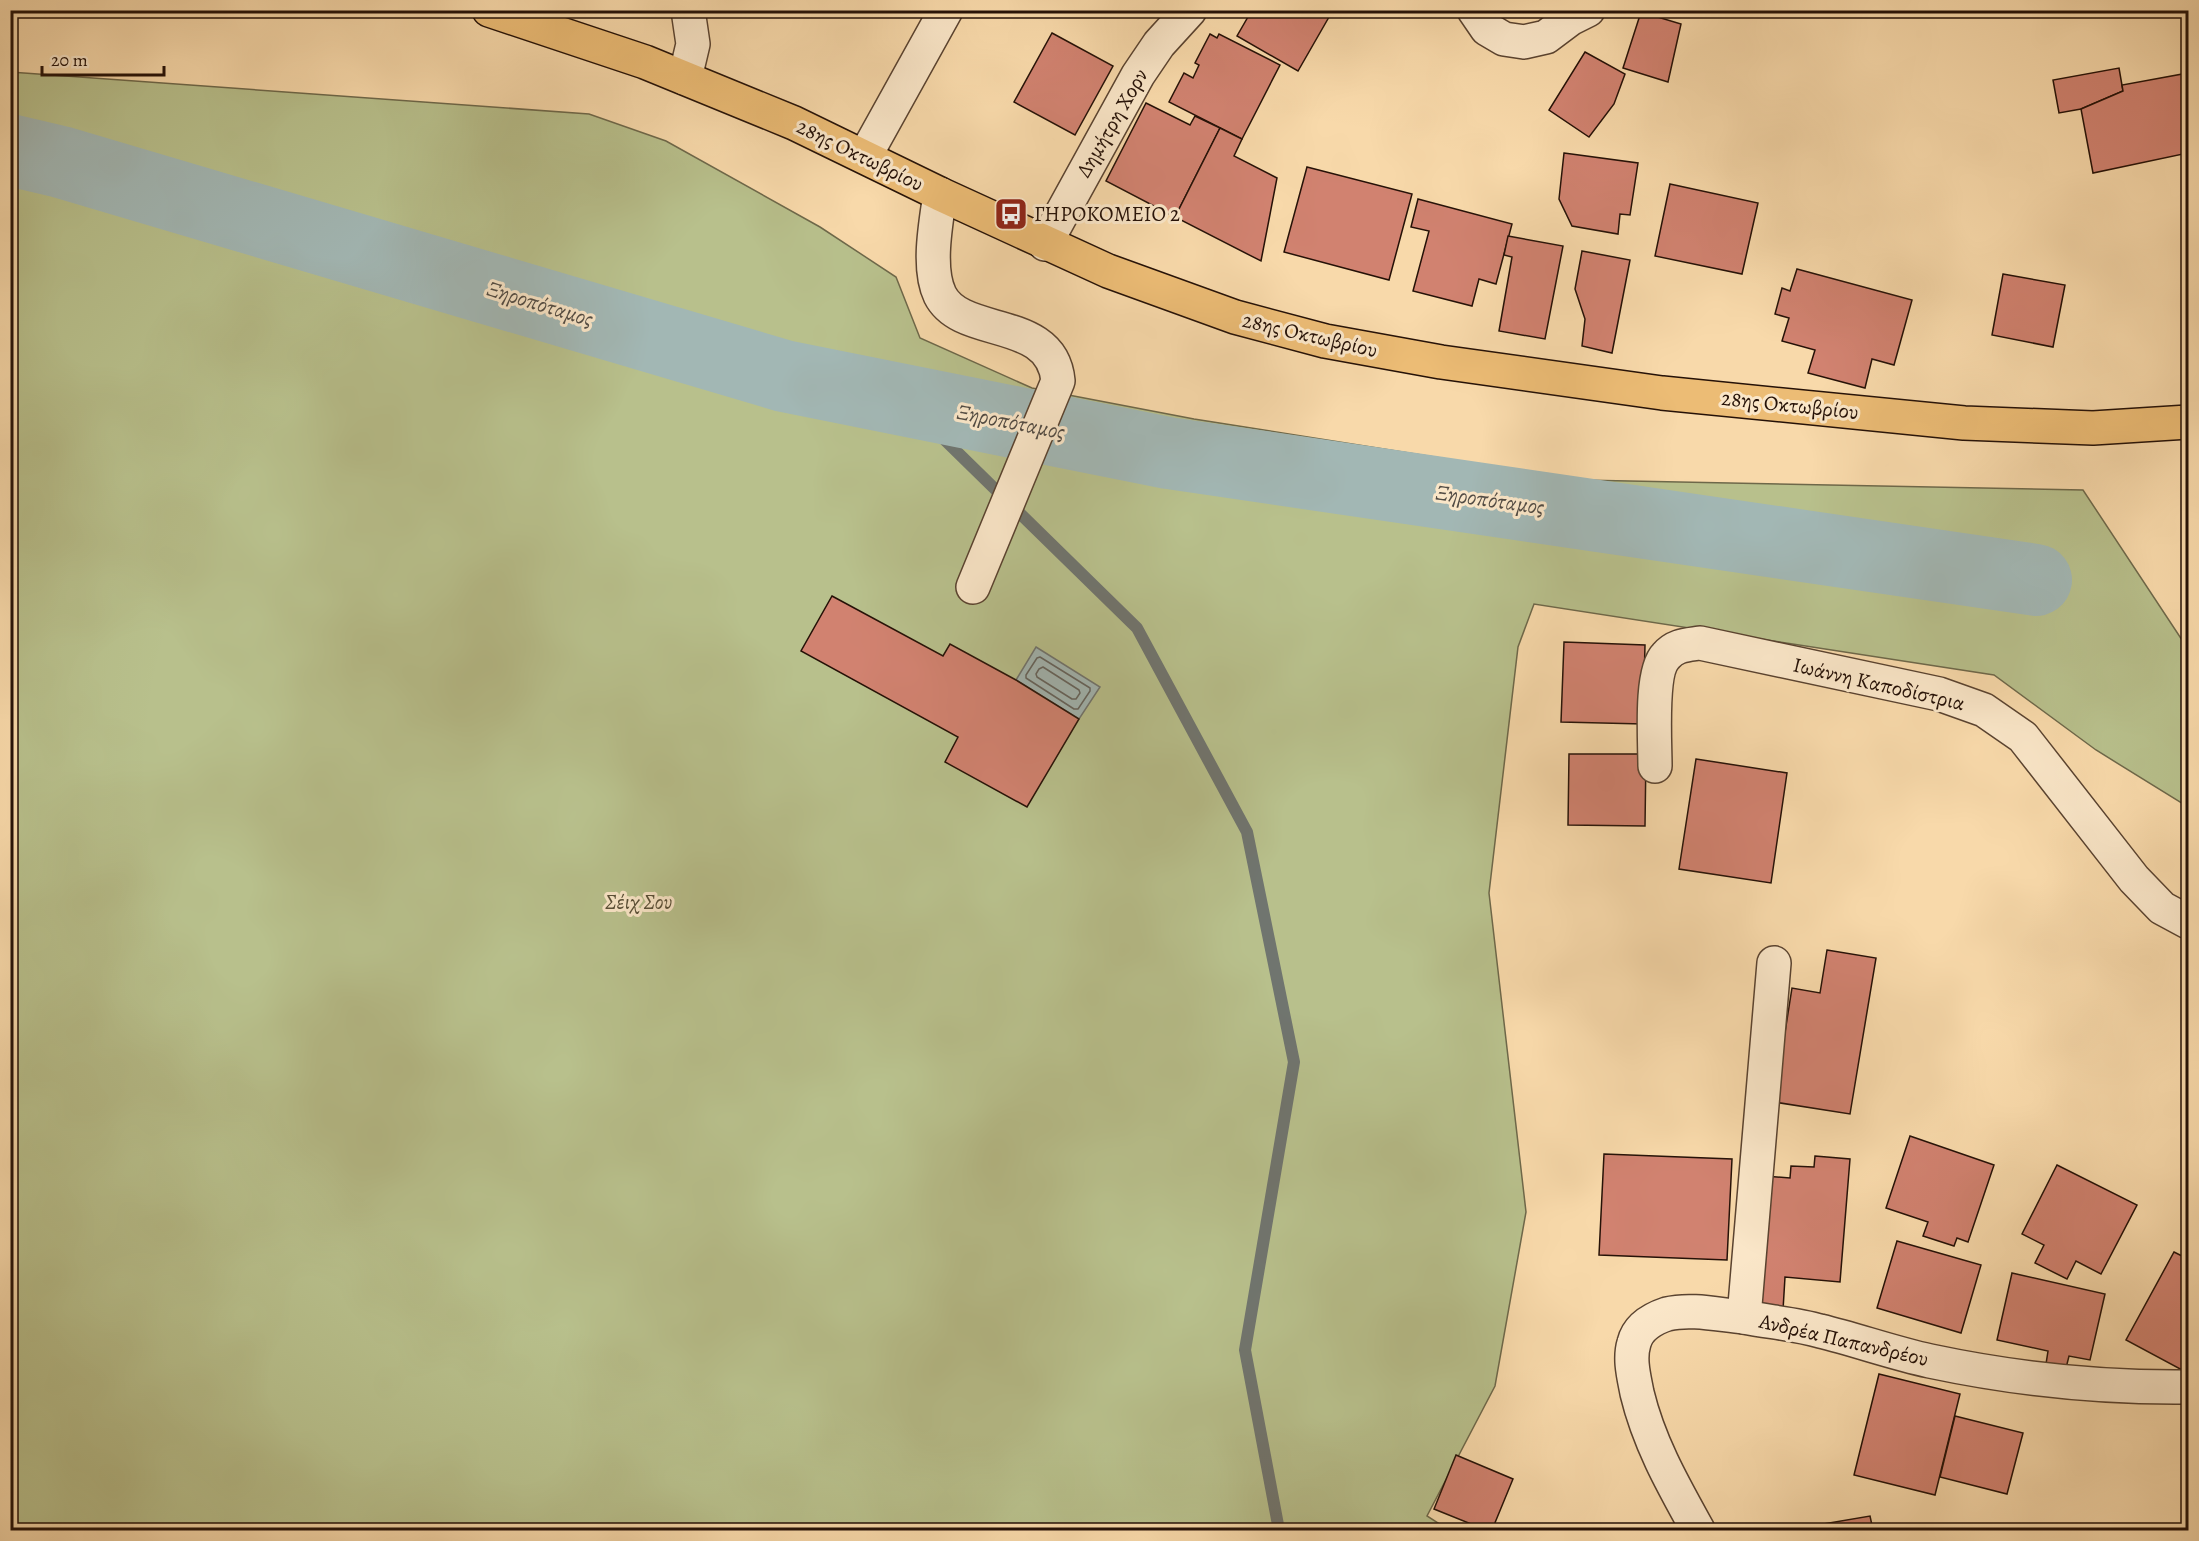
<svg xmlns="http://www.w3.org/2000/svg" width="2199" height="1541" font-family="Alegreya,serif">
<rect width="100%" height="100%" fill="#f8d9aa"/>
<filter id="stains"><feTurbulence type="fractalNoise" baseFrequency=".00333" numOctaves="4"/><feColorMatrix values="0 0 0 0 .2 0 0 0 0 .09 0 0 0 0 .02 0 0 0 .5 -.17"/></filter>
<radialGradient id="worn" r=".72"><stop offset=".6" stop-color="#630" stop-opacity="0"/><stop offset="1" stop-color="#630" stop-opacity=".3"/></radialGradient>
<path fill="#b8c08c" stroke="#6e684a" stroke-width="1.5" d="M10 72 589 114 666 141 820 227 896 277 920 338 1032 388 1194 419 1579 480 2083 490 2188 649V807L2096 750 1994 675 1534 604 1518 647 1489 893 1526 1212 1495 1386 1427 1516 1449 1530H11Z"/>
<path fill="#a2b7b4" stroke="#70756f" stroke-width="1.5" d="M1036 647 1100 687 1079 719 1016 680Z"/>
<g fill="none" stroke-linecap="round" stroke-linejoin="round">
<g stroke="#64645e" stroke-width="1.5">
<path d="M1040 657 1090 688V691L1078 709H1074L1026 678V675L1037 658Z"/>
<path d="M1043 667 1079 690 1080 693 1076 699H1072L1037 677 1036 674 1039 669Z"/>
</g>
<path stroke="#70756f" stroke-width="12" d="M904 400 1137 628 1247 832 1294 1062 1245 1350 1279 1530"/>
<path stroke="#a2b7b4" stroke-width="72" d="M10 150 61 162 784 376 1168 453 2036 580"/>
</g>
<g fill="#d18270" stroke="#251107" stroke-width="1.5">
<path d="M1252 10H1333L1298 71 1237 36Z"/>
<path d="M1641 12 1681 24 1668 82 1623 68Z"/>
<path d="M1052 33 1113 66 1075 135 1014 102Z"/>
<path d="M1210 34 1217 38 1219 34 1280 65 1242 139 1169 102 1184 73 1193 78 1199 65 1195 63Z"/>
<path d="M1585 52 1625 74 1614 104 1589 137 1549 110Z"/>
<path d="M2119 68 2123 91 2081 109 2059 113 2053 80Z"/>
<path d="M2188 73V153L2093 173 2081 109 2123 91 2122 85Z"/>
<path d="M1146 103 1190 125 1195 116 1220 128 1175 217 1106 181Z"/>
<path d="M1220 128 1242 139 1234 156 1277 178 1261 261 1175 217Z"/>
<path d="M1564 153 1638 163 1630 215 1620 214 1618 234 1572 226 1559 199Z"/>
<path d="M1307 167 1412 194 1389 280 1284 252Z"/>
<path d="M1670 184 1758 203 1742 274 1655 256Z"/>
<path d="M1418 199 1512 224 1496 284 1479 279 1472 306 1413 291 1429 231 1411 227Z"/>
<path d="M1508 236 1563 246 1545 339 1499 331 1512 257 1504 255Z"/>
<path d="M1582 251 1630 260 1612 353 1582 346 1585 319 1575 289Z"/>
<path d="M1797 269 1912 300 1894 365 1872 359 1865 388 1808 373 1815 350 1782 341 1789 318 1775 314 1782 288 1790 291Z"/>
<path d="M2003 274 2065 285 2053 347 1992 335Z"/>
<path d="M832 596 943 656 950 644 1016 680 1079 719 1027 807 945 762 958 737 801 651Z"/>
<path d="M1564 642 1645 645 1643 724 1561 722Z"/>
<path d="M1569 754H1646L1645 826 1568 825Z"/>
<path d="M1696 759 1787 773 1771 883 1679 869Z"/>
<path d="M1827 950 1876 958 1850 1114 1774 1102 1792 988 1820 993Z"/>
<path d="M1910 1136 1994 1165 1968 1242 1957 1238 1954 1246 1923 1236 1928 1222 1886 1208Z"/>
<path d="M1604 1154 1732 1159 1727 1260 1599 1255Z"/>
<path d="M1815 1156 1850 1159 1840 1282 1785 1277 1783 1310 1754 1307 1765 1176 1790 1178 1791 1166 1814 1167Z"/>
<path d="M2057 1165 2137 1205 2101 1274 2076 1261 2067 1279 2035 1263 2044 1245 2022 1234Z"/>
<path d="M1897 1241 1981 1265 1961 1333 1877 1308Z"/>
<path d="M2174 1252 2188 1259V1357L2182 1370 2126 1340Z"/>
<path d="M2012 1273 2105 1294 2090 1360 2069 1356 2066 1368 2046 1364 2048 1351 1997 1340Z"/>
<path d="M1879 1374 1960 1394 1935 1495 1854 1475Z"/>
<path d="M1955 1416 2023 1433 2007 1494 1940 1477Z"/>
<path d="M1456 1455 1513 1479 1492 1530H1486L1434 1509Z"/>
<path d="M1870 1516 1873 1530H1788Z"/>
</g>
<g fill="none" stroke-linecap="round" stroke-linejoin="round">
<g stroke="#5a4330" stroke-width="36">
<g id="minor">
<path d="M1474 10 1487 29 1504 39 1524 42 1546 37 1570 19 1588 10"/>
<path d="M685 78 693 44 688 10"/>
<path d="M865 156 946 10"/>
<path d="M940 194C936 223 927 268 940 295 962 339 1052 315 1058 381L973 587"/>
<path d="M1045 244 1138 75 1159 44 1190 10"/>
<path d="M1655 766C1655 741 1650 672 1666 656 1675 645 1687 645 1700 643L1939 694 1984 710 2023 737 2134 879 2162 908 2188 922"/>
<path d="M1774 963 1744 1317C1769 1322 1796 1324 1820 1331 1857 1340 1893 1353 1930 1361 2015 1379 2102 1388 2188 1387"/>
<path d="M1698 1530C1673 1485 1649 1443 1637 1393 1634 1377 1629 1359 1634 1343 1638 1327 1652 1319 1667 1314 1691 1308 1720 1315 1744 1317"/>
</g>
</g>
<g stroke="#251107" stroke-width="36">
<path id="major" d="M489 10 645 62 794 123 940 194 1108 271 1235 317 1325 341 1441 362 1662 393 1964 423 2093 428 2188 422"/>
</g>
<use href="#minor" stroke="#fae6c8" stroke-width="33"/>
<use href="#major" stroke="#ecbc75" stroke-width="33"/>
</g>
<defs>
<g id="bus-square" transform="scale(1.725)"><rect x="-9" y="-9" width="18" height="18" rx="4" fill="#8f2418" stroke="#fae6c8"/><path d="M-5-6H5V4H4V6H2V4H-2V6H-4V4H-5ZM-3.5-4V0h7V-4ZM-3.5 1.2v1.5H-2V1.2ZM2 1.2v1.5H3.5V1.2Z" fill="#fff"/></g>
</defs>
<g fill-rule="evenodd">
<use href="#bus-square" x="1011" y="214"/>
</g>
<g text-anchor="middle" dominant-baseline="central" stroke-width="6" stroke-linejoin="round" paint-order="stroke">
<g font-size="21" fill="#251107" stroke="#fae6c8">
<text transform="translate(1112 123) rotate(-60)">Δημήτρη Χορν</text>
<text transform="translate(860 155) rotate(26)">28ης Οκτωβρίου</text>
<text transform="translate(1310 335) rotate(13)">28ης Οκτωβρίου</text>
<text transform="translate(1790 405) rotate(6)">28ης Οκτωβρίου</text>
<text transform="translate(1879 684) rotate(13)">Ιωάννη Καποδίστρια</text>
<text transform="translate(1844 1340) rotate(13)">Ανδρέα Παπανδρέου</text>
</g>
<g font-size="21" fill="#251107" stroke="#fae6c8" text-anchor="start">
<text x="1034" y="214">ΓΗΡΟΚΟΜΕΙΟ 2</text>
</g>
<g font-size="21" font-style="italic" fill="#584e36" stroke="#fae6c8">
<text x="639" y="902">Σέιχ Σου</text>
</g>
<g font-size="22" font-style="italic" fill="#514b44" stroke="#fae6c8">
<text transform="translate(540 304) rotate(17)">Ξηροπόταμος</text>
<text transform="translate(1011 422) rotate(11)">Ξηροπόταμος</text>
<text transform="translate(1490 500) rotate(8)">Ξηροπόταμος</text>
</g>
</g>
<rect width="2199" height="1541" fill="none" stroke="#f8d9aa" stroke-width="36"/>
<rect x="12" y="12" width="2175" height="1517" fill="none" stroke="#251107" stroke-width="3"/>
<rect x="18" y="18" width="2163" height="1505" fill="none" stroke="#251107" stroke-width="1.5"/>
<path d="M42 66v9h122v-9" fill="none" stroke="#251107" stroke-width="3"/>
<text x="51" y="66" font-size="18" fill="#251107" stroke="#fae6c8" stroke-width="4.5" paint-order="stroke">20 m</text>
<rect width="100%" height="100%" filter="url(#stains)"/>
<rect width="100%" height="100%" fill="url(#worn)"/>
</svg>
